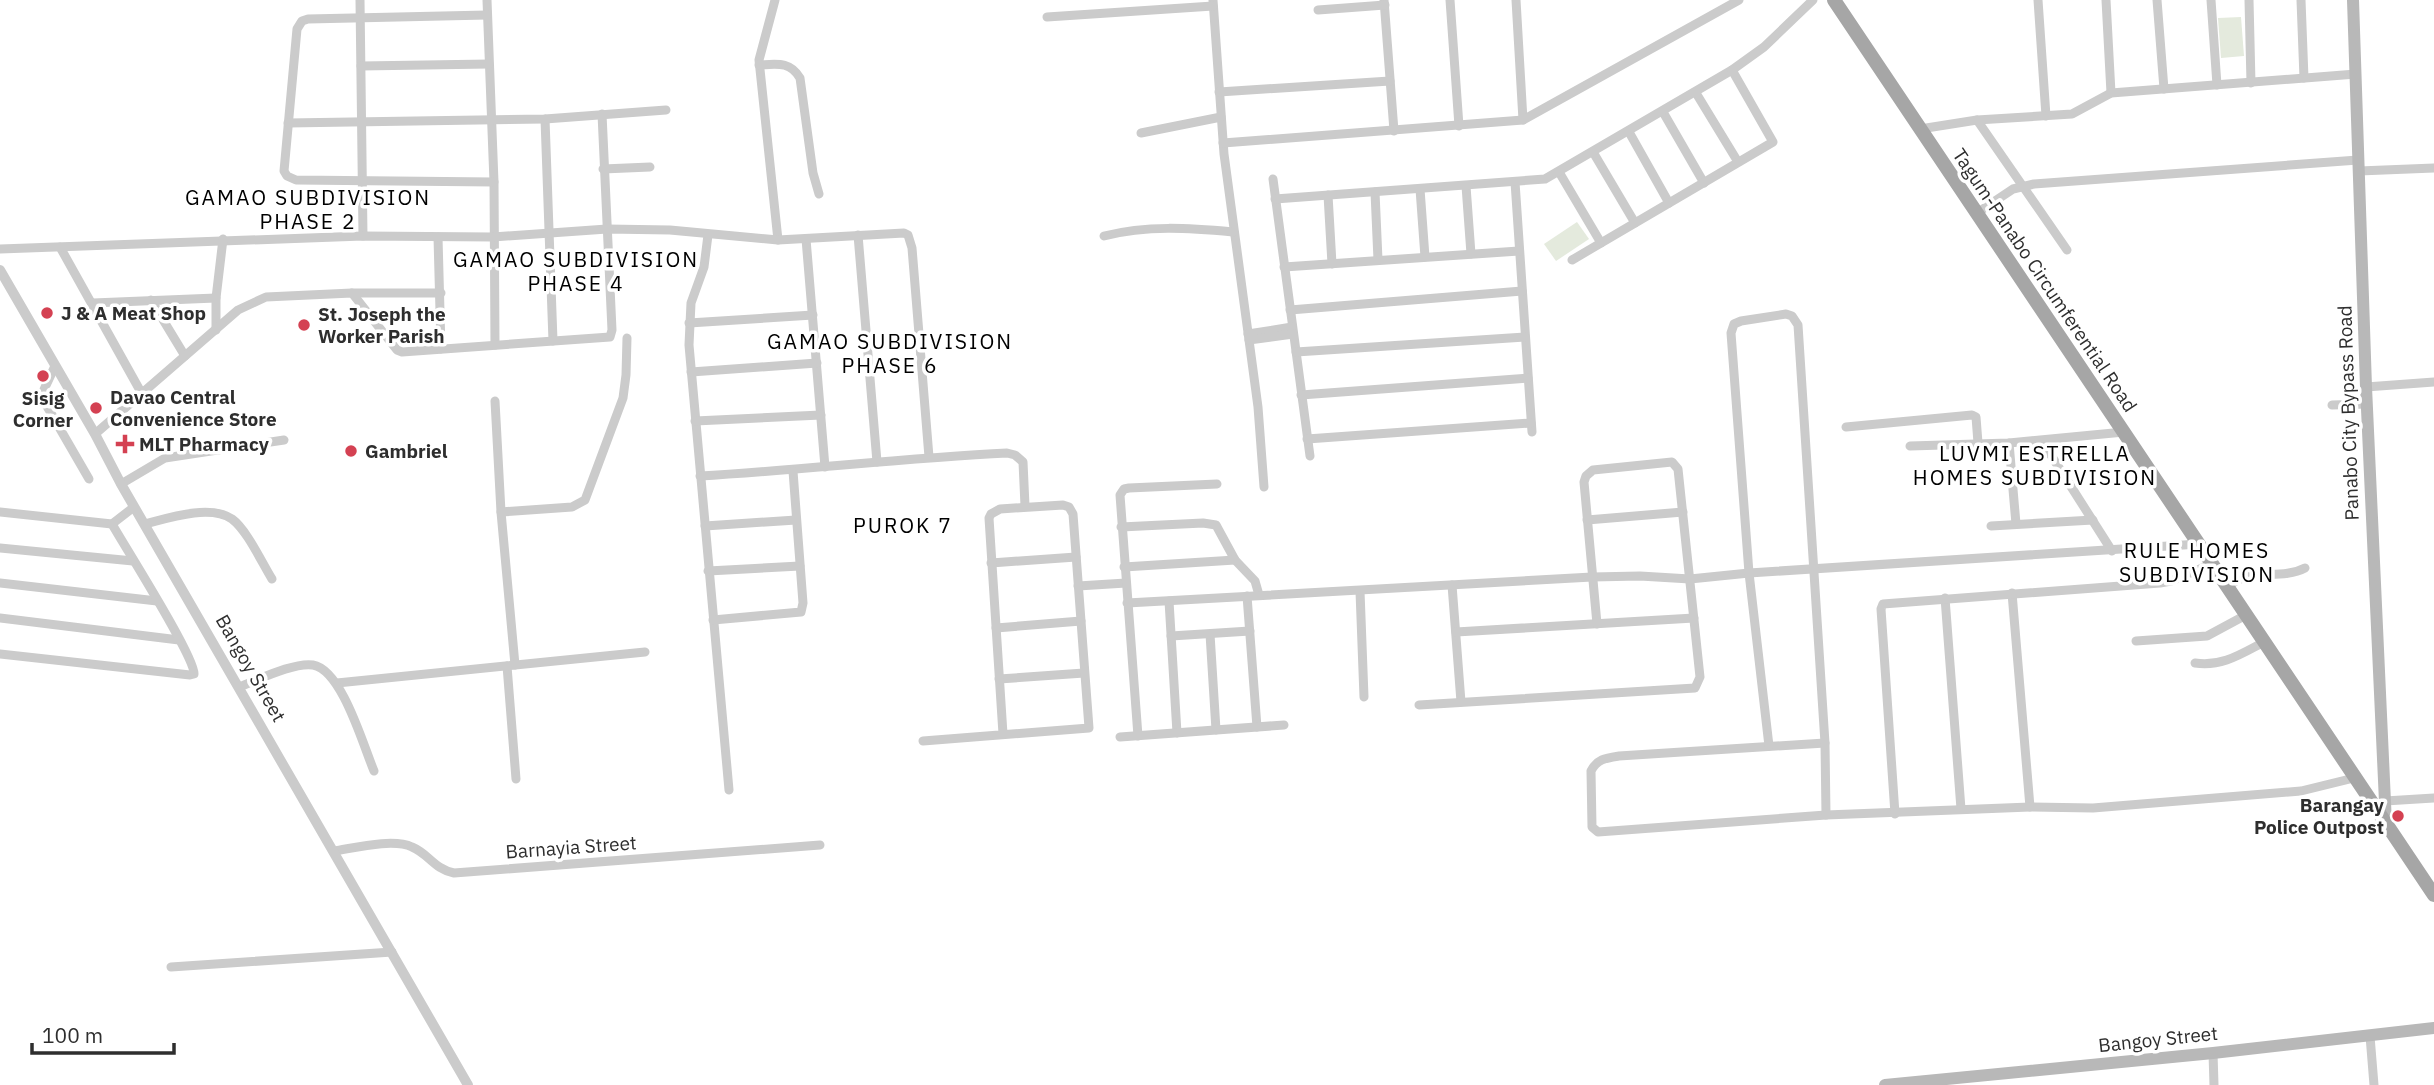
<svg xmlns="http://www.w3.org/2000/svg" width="2434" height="1085" font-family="'IBM Plex Sans',sans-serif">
<rect width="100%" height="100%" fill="#fff"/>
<g fill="#e4eadd">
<path d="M2241 17 2244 56 2221 58 2218 18Z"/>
<path d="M1577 222 1589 239 1556 261 1544 244Z"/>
</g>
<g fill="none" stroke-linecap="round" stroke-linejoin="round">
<g stroke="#cbcbcb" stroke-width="9">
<path d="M360 0 363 236"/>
<path d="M487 0 494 182 495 345"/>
<path d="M775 0 759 60 778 240"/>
<path d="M1213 0 1224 154 1258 407 1264 487"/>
<path d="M1384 0 1394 131"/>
<path d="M1450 0 1459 126"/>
<path d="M1516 0 1523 120"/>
<path d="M2038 0 2046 116"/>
<path d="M2106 0 2111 93"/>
<path d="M2157 0 2164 89"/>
<path d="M2211 0 2217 85"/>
<path d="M2249 0 2251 83"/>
<path d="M2301 0 2304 78"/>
<path d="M1318 10 1385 5"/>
<path d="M487 15 308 19 302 21 297 29 284 171 287 176 296 180 494 182"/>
<path d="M1047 17 1213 6"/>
<path d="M759 65C777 64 790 61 800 78L813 173 819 194"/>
<path d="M361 66 489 64"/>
<path d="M1219 92 1390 81"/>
<path d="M1696 93 1738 162"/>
<path d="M1663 112 1704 183"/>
<path d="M545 119 553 341"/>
<path d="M1977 120 2067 250"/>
<path d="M288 123 545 119 666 110"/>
<path d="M1920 129 1977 120 2072 114 2111 93 2356 74"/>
<path d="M1629 132 1669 203"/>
<path d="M1141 133 1221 117"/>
<path d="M1223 143 1523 120 1739 0"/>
<path d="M1593 152 1635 223"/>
<path d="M603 169 650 167"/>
<path d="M2359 171 2434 168"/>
<path d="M1559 172 1601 243"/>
<path d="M1273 179 1310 456"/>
<path d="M1515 182 1532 432"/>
<path d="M1466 186 1471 254"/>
<path d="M1420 189 1425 257"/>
<path d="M1375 192 1378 260"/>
<path d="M1328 195 1332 264"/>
<path d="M1275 199 1545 179 1732 70 1764 47 1813 0"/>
<path d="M1977 213 2013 189 2034 184 2358 160"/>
<path d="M708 235 704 267 691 303 689 345 729 790"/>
<path d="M858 235 877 462"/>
<path d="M1104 236C1147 225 1189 228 1233 232"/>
<path d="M438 237 441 349"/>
<path d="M806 239 825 467"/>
<path d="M60 247 142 394"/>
<path d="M0 249 363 236 493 237 607 229 670 230 778 240 904 233 908 235 912 248 929 457"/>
<path d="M1572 260 1773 142 1732 70"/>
<path d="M1284 267 1519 251"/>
<path d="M352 293H441"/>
<path d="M151 300 185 356"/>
<path d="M93 303 216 298"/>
<path d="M1290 310 1522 291"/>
<path d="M689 323 813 315"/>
<path d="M216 330V298L223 239"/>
<path d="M1248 334 1292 327"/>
<path d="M1249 340 1293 334"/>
<path d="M1296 352 1525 337"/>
<path d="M55 366 41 396 89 479"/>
<path d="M691 372 817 363"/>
<path d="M2366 387 2434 382"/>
<path d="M1301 395 1528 378"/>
<path d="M495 401 501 512"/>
<path d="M2332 405 2367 404"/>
<path d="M695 421 821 415"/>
<path d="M1846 427 1972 415 1976 417 1978 443"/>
<path d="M95 434 238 310 266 297 352 293 397 350 402 352 610 337 612 330 602 114"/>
<path d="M1307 439 1531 423"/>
<path d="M2042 441 2112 551"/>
<path d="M2009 443 2016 524"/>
<path d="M1910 446 2009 443 2124 432"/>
<path d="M700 476C802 470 904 458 1007 453L1015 455 1023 462 1025 506"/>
<path d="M121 484 165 458 284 440"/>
<path d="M0 512 112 524 134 507"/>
<path d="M1587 520 1683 512"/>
<path d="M145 524C168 518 210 504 232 519 247 530 262 563 272 579"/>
<path d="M705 526 796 520"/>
<path d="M1991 526 2093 520"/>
<path d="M1121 527 1203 523 1216 525 1235 560 1255 581 1259 595"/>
<path d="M0 548 133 561"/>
<path d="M991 563 1076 557"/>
<path d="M1124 567 1235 560"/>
<path d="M708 571 800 566"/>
<path d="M0 583 157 601"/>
<path d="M1452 585 1461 702"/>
<path d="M1078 586 1126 583"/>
<path d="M2228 587C2248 567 2280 581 2305 568"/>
<path d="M1360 591 1364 697"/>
<path d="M2012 593 2030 807"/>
<path d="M1247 596 1257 727"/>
<path d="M1945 598 1961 809"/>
<path d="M1169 601 1177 733"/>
<path d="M1127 603 1592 577 1640 576 1690 579 1749 573 2199 544"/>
<path d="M0 618 179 640"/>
<path d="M713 620 801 612 803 603 793 471"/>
<path d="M996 628 1081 621"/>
<path d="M1456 632 1694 618"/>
<path d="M1210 634 1216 730"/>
<path d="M1171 636 1250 631"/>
<path d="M2136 641 2207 636 2246 615"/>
<path d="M0 654 190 675 194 674C195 657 125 547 112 524"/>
<path d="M2195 663C2222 667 2241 654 2264 642"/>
<path d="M515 665 501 512 572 507 585 500 623 398 626 375 627 338"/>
<path d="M507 666 516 779"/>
<path d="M999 679 1084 673"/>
<path d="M337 683 645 652"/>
<path d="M239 687C258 680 294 662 313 665 342 670 363 745 374 771"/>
<path d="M1419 705 1695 688 1700 677 1678 469 1672 462 1593 470 1586 476 1584 482 1597 624"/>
<path d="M1138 736 1120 495 1124 489 1129 488 1217 484"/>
<path d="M1120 737 1284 725"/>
<path d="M923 741 1089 728 1073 514 1069 507 1063 505 1000 509 991 514 989 518 1003 734"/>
<path d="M1825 743 1619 756C1606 758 1597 759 1591 771L1592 827 1598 832 1826 815 2030 807 2093 808 2301 791 2354 778"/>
<path d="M1769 746 1749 573 1731 333 1734 324 1741 321 1786 314 1792 316 1798 325 1825 743 1826 815"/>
<path d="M2385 801 2434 798"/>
<path d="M1895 814 1881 609 1883 604 2160 583 2171 581 2212 564"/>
<path d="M334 851C354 848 393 838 412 847 429 854 434 869 454 873L820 845"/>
<path d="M171 967 392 952"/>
<path d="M2370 1036 2374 1085"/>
<path d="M2213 1053 2214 1085"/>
</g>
<path stroke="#cbcbcb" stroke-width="10" d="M0 270 95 434 121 484 468 1085"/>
<g stroke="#b8b8b8" stroke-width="12">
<path d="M2353 0 2366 387 2386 824"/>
<path d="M1885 1085 2213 1053 2434 1028"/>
</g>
<path stroke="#a6a6a6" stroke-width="14" d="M1834 0 2434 895"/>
</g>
<g fill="#d44152" stroke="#fff" stroke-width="2.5">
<circle cx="47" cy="313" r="7"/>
<circle cx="304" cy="325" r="7"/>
<circle cx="43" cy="376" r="7"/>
<circle cx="96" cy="408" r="7"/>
<path d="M121.5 433.5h7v7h7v7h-7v7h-7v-7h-7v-7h7z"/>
<circle cx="351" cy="451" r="7"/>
<circle cx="2398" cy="816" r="7"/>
</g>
<g text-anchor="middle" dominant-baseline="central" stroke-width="7" stroke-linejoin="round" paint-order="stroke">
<g font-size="19" fill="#2e2e2e" stroke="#fff">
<text transform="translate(2045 280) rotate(56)">Tagum-Panabo Circumferential Road</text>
<text transform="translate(2348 413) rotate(-92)">Panabo City Bypass Road</text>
<text transform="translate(251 668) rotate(60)">Bangoy Street</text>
<text transform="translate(571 847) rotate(-4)">Barnayia Street</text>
<text transform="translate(2158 1039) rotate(-6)">Bangoy Street</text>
</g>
<g font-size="19" font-weight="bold" fill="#2e2e2e" stroke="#fff" text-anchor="start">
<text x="61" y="313">J &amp; A Meat Shop</text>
<text x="318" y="314">St. Joseph the<tspan x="318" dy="22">Worker Parish</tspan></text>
<text x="110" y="397">Davao Central<tspan x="110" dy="22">Convenience Store</tspan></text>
<text x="43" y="398" text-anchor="middle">Sisig<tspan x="43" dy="22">Corner</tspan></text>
<text x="139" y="444">MLT Pharmacy</text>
<text x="365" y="451">Gambriel</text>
<text x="2384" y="805" text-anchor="end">Barangay<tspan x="2384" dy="22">Police Outpost</tspan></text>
</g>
<g font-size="21" letter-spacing="2" fill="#000" stroke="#fff">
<text x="308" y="197">GAMAO SUBDIVISION<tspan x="308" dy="24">PHASE 2</tspan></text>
<text x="576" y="259">GAMAO SUBDIVISION<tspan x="576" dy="24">PHASE 4</tspan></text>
<text x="890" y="341">GAMAO SUBDIVISION<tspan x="890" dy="24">PHASE 6</tspan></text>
<text x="2035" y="453">LUVMI ESTRELLA<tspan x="2035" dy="24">HOMES SUBDIVISION</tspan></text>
<text x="903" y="525">PUROK 7</text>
<text x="2197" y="550">RULE HOMES<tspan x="2197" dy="24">SUBDIVISION</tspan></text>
</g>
</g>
<path d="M32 1043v10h142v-10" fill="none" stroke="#2e2e2e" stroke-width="3.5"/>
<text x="42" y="1043" font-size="21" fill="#2e2e2e" stroke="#ffffff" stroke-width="5" paint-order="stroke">100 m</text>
</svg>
